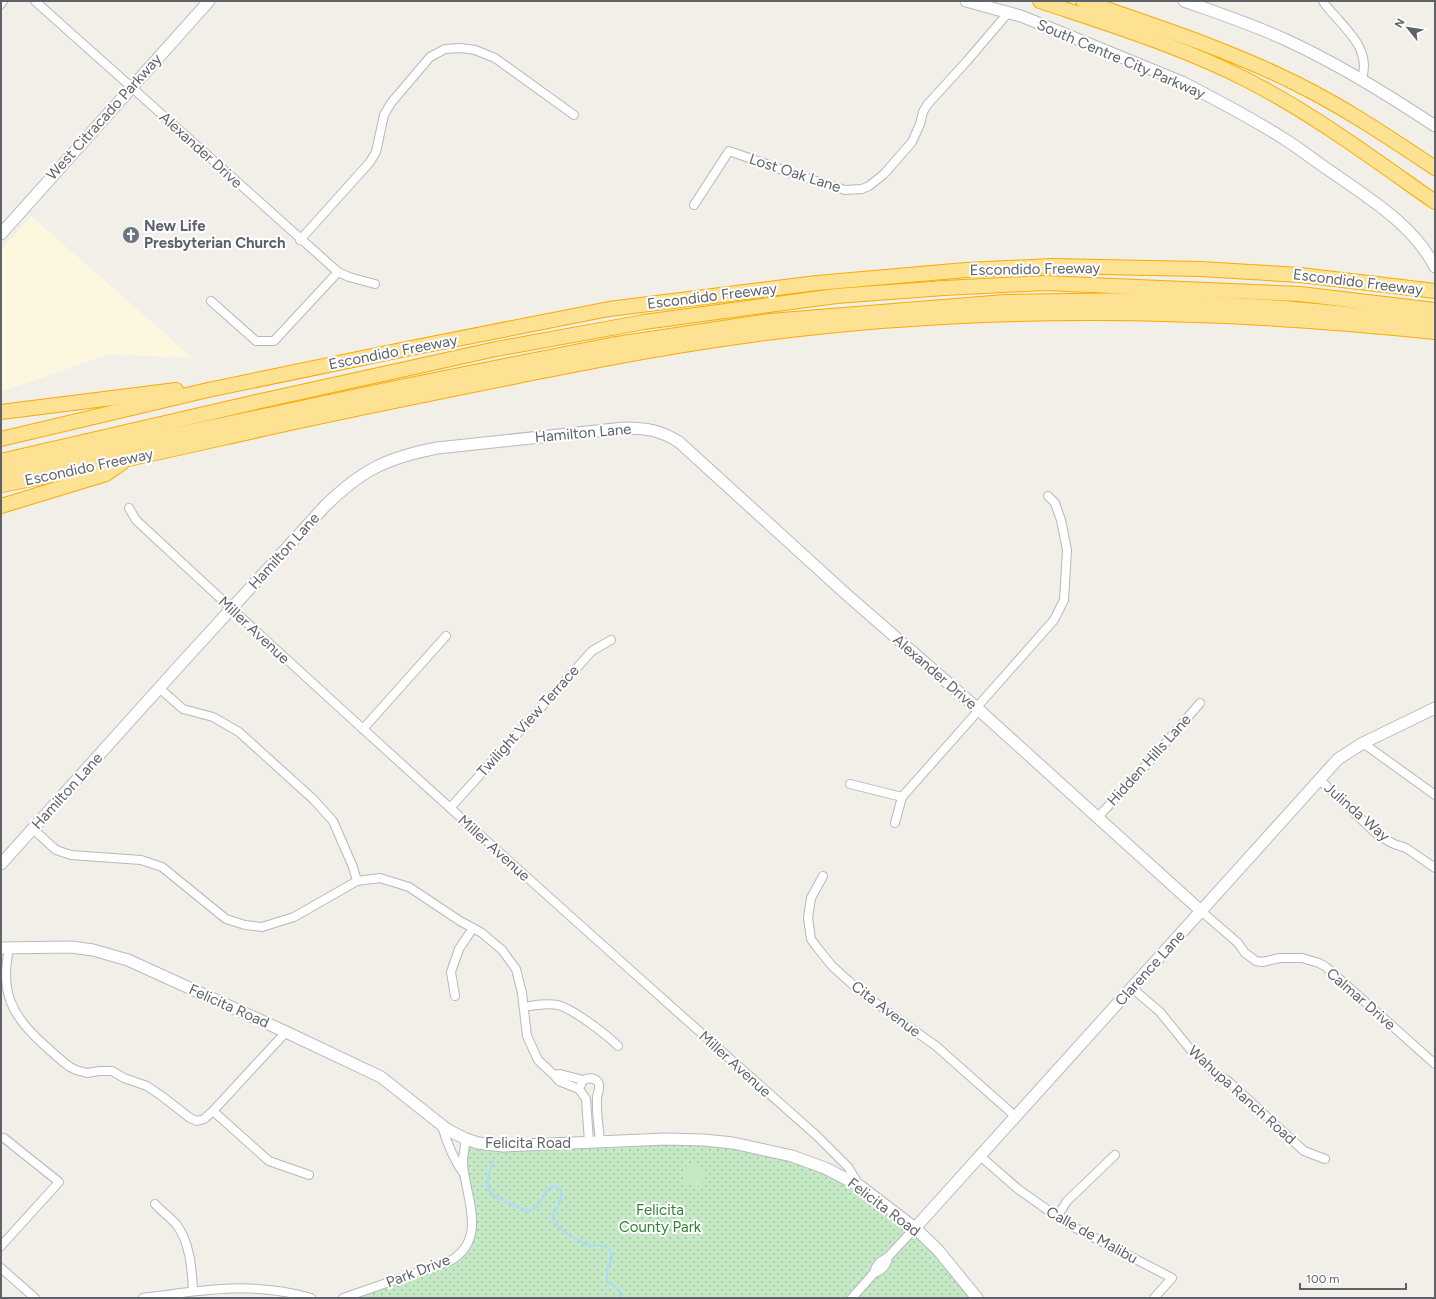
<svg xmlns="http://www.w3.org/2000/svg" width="1436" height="1299" font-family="Figtree,sans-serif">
<defs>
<pattern id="park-dots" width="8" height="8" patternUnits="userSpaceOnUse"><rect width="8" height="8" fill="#c5e8c5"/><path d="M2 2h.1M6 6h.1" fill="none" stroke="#a3c0a4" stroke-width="1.8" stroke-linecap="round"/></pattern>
</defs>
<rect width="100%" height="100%" fill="#f1efe8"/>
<path fill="#fef7e0" d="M31 216 170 338 192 358 109 354 1 392V250Z"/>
<path fill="url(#park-dots)" d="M466 1139 478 1143 704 1140 825 1168 915 1228 977 1298H343L459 1254 472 1230 464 1174Z"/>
<path fill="#c5e8c5" d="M687 1163 706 1168 701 1187 682 1182Z"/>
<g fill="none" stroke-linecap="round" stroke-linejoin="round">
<path stroke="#aadaff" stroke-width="2" d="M493 1161C489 1175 483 1183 493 1195L528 1212C530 1211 534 1209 536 1207 544 1200 542 1189 555 1186L561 1191V1200L552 1218 557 1226 569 1235 587 1245 603 1246 610 1250 612 1258 607 1270V1281L620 1291V1298"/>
<g stroke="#b5b8bc" stroke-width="10">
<g id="street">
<path d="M35 1 338 272 349 277 375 284"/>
<path d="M1323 1C1326 7 1331 11 1335 16 1352 35 1370 52 1362 79"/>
<path d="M1 4 3 1"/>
<path d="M694 205 729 151 797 175 845 190 862 189 869 186 884 174 912 142 920 124 923 112 927 105 967 61 1008 13"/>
<path d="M300 240 370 162 376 152 384 115 391 103 430 57 445 49 461 48 475 50 495 58 574 115"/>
<path d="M211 301 256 341H274L338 272"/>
<path d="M129 508 136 520C360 729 588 933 817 1136L848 1167 859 1185"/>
<path d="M159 688 183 709 213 717 239 732 313 799 333 821 353 867 357 881"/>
<path d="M977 707 1054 620 1064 600 1067 550 1061 520 1055 503 1048 496"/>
<path d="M363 729 446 636"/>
<path d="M1363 743 1435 795"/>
<path d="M1320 780 1379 836 1394 844 1406 848 1435 868"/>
<path d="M850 784 902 797"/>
<path d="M450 808 592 651 611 640"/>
<path d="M1098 817 1150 761 1200 703"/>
<path d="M895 823 902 797 979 710"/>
<path d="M33 829 56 850 71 855 141 860 162 867 226 919 245 925 262 927 294 917 357 881 380 878 409 887 460 921 482 933 502 950 516 969 522 993 527 1036 538 1060 554 1075"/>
<path d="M823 876 811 898 808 918 811 939 816 946 832 966 862 993 936 1046 1015 1116"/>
<path d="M1201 911 1238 943 1245 953 1256 961 1262 962 1280 958H1302L1319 963 1326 967 1435 1064"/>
<path d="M9 949C0 991 11 1015 42 1043 51 1051 60 1060 70 1067L76 1070 87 1073 100 1071H112L124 1078 147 1086 163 1097 190 1118 197 1121 204 1119 213 1111 286 1032"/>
<path d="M1132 988 1160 1012 1190 1049 1213 1072 1228 1081 1304 1151 1325 1159"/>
<path d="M455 996 451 972 459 949 473 928"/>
<path d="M524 1007C535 1005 546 1003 558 1005 573 1009 606 1034 618 1046"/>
<path d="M579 1089 559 1081 554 1075 560 1074 583 1080"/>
<path d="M213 1111 269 1161 309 1175"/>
<path d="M442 1126C447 1143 453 1159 464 1174"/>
<path d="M589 1142 586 1099 579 1089 583 1080C588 1078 594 1077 598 1082 601 1087 598 1092 597 1097 596 1111 599 1128 600 1142"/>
<path d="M979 1155 1018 1189 1066 1223 1172 1278 1154 1298"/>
<path d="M155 1204C161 1211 170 1217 176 1224 190 1242 192 1269 193 1291"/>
<path d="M1057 1217 1067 1201 1115 1155"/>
<path d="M1 1246 59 1182 4 1138"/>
<path d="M1 1268 35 1298"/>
<path d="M874 1273C882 1271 887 1265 888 1257"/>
<path d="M143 1298C201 1290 254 1281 311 1298"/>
<path d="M343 1298 450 1261C488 1239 466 1198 463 1165V1158L466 1139"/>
<path d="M852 1298 874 1273 876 1267 880 1262 888 1257 915 1228"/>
</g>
</g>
<g stroke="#b6babf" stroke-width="13">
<g id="secondary">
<path d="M966 1 1021 16 1182 82C1217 100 1253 119 1286 140 1303 151 1319 164 1336 175 1373 201 1414 226 1435 267"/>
<path d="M1184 1C1218 13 1251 24 1284 39 1337 63 1387 94 1435 126"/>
<path d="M1 234 209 1"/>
<path d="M1 864 179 666 325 506C362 470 386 458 437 448L624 428C646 428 660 430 679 442L846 594 979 710 1201 911"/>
<path d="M1 948 71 947 93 950 128 960 286 1032 381 1077 448 1130 466 1139 478 1143 503 1146 666 1139 704 1140 733 1143 792 1156 825 1168 860 1186 915 1228 938 1250 977 1298"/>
<path d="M915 1228 1338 759 1363 743 1435 708"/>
</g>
</g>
<g stroke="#f9ab00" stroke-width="16">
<g id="highway">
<path d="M1040 1C1111 25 1183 47 1249 81 1315 115 1375 160 1435 202"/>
<path d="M1083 1C1155 26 1227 49 1295 83 1344 107 1390 138 1435 168"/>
<path d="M1 412 176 390"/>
<path d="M1 439 208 390 401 350 609 309 817 283 966 270 1052 266 1200 269 1300 275 1435 291"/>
<path d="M1 461 256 402 496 349 644 322 836 296 944 288 1044 283 1300 294 1435 310"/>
<path d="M1 472 395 388 610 345 770 321 1005 302 1143 300 1283 308 1435 322"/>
<path d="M1 485C92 468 182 447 272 427 362 407 453 389 543 371 612 357 682 344 751 335 978 304 1208 308 1435 332"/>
<path d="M1 506 106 474 122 463"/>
</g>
</g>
<use href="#street" stroke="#fff" stroke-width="8"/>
<use href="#secondary" stroke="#fff" stroke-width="11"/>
<use href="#highway" stroke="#fde293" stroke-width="14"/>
</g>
<defs>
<g id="church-disc" transform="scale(0.9)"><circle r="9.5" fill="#6b7280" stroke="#fff"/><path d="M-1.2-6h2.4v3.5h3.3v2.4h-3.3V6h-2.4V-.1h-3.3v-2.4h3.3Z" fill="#fff"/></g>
</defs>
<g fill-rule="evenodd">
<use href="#church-disc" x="131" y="235"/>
</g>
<g text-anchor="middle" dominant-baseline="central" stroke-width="4" stroke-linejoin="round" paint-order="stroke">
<g font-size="15" fill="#5f6368" stroke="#fff">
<text transform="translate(1121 59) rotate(23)">South Centre City Parkway</text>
<text transform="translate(104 117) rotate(-48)">West Citracado Parkway</text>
<text transform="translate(201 150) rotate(42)">Alexander Drive</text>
<text transform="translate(795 173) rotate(18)">Lost Oak Lane</text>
<text transform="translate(1035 269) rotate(-1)">Escondido Freeway</text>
<text transform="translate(1358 282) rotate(7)">Escondido Freeway</text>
<text transform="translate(712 296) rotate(-7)">Escondido Freeway</text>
<text transform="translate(393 352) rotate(-11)">Escondido Freeway</text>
<text transform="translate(583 433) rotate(-5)">Hamilton Lane</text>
<text transform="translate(89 467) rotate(-12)">Escondido Freeway</text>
<text transform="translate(284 551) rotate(-48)">Hamilton Lane</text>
<text transform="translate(254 630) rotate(43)">Miller Avenue</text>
<text transform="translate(935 672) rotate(41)">Alexander Drive</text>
<text transform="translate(528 721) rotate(-48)">Twilight View Terrace</text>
<text transform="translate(1149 760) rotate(-48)">Hidden Hills Lane</text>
<text transform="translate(67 791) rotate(-48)">Hamilton Lane</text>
<text transform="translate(1357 812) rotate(41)">Julinda Way</text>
<text transform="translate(494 848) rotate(42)">Miller Avenue</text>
<text transform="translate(1150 968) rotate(-48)">Clarence Lane</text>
<text transform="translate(1361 999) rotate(41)">Calmar Drive</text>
<text transform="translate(229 1006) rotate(24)">Felicita Road</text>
<text transform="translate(886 1009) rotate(37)">Cita Avenue</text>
<text transform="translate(735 1064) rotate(42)">Miller Avenue</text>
<text transform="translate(1242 1095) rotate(42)">Wahupa Ranch Road</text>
<text x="528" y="1143">Felicita Road</text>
<text transform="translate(884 1207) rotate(37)">Felicita Road</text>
<text transform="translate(1092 1235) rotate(29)">Calle de Malibu</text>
<text transform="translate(418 1271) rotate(-21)">Park Drive</text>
</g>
<g font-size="15" font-weight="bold" fill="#5b616d" stroke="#fff" text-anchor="start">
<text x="144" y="226">New Life<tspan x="144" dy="17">Presbyterian Church</tspan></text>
</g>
<g font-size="15" fill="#348238" stroke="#fff">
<text x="660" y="1210">Felicita<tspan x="660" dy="17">County Park</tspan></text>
</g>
</g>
<rect width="1436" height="1299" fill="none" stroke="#5f6368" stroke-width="4"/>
<g transform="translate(1408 28) rotate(300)" stroke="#ffffff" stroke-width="3" paint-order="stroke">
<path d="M0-3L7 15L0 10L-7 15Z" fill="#5f6368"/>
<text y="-6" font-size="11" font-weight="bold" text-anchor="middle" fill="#5f6368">N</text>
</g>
<path d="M1300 1283v6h106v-6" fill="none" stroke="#5f6368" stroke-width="2"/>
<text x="1306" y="1283" font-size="12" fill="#5f6368" stroke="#ffffff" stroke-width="3" paint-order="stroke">100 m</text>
</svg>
